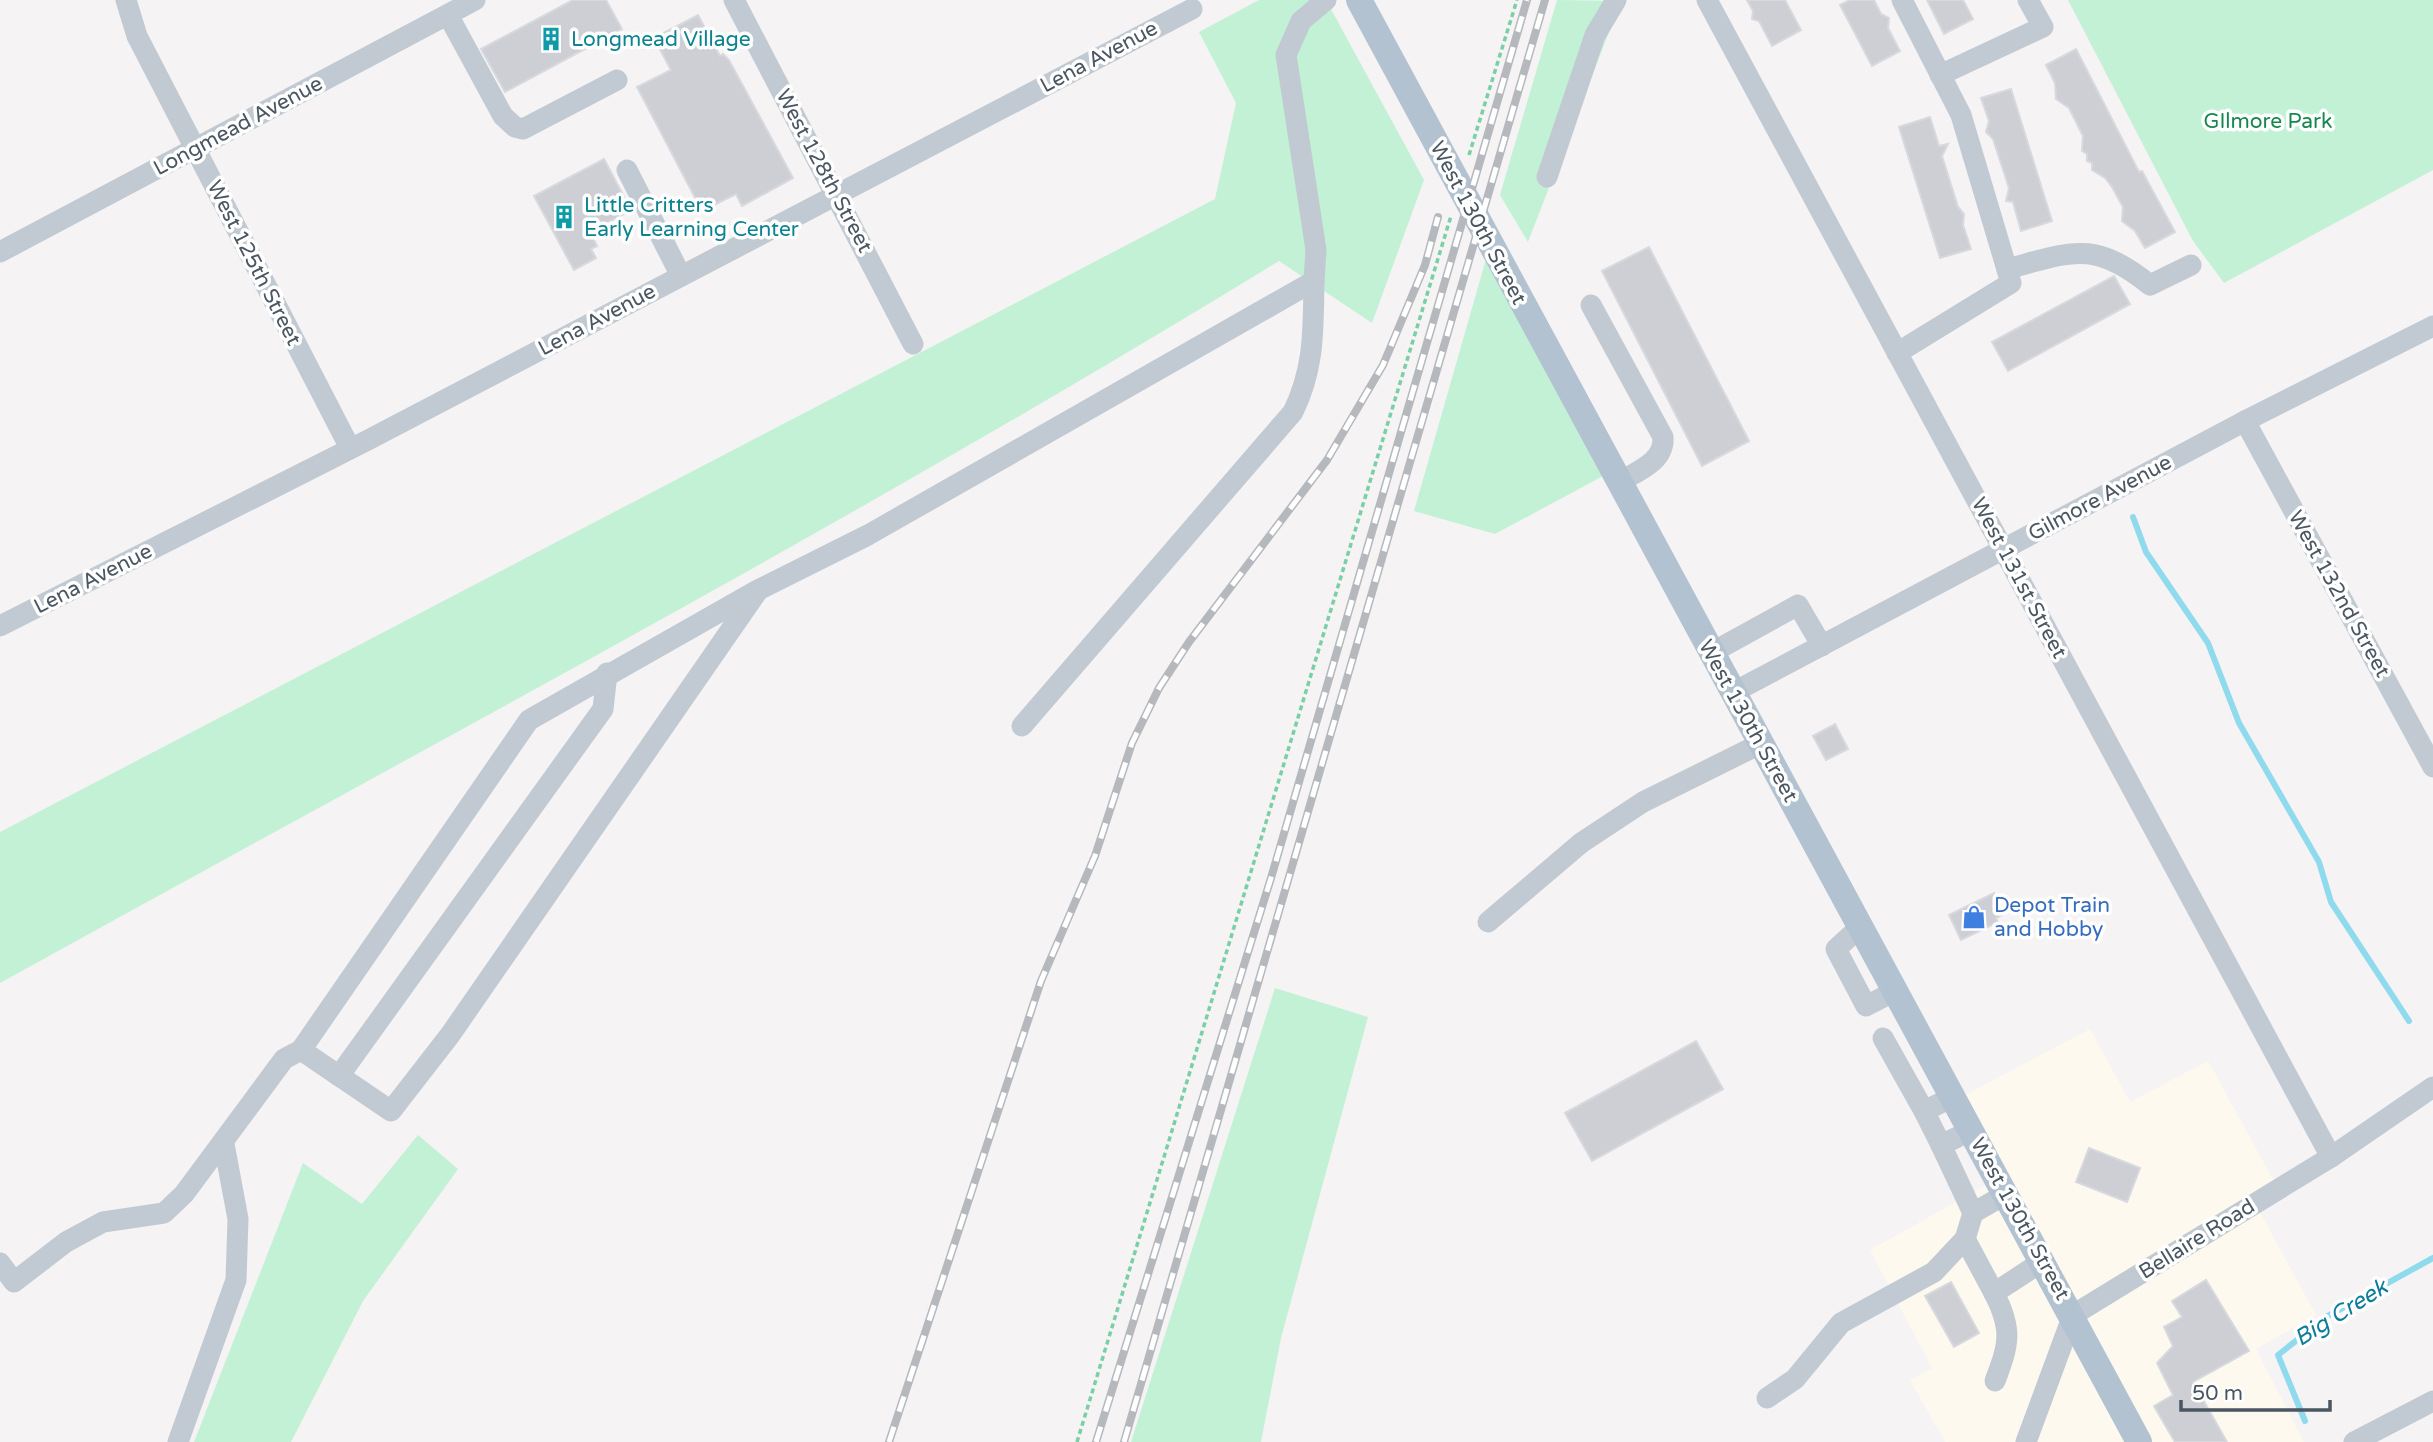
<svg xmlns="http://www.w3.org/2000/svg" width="2433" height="1442" font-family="'Varela Round',sans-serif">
<rect width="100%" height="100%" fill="#f5f3f3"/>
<path fill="#fdf9ef" d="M2090 1029 2130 1102 2208 1061 2280 1192 2257 1207 2316 1315 2256 1349 2304 1442H1945L1910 1380 1932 1368 1870 1250 1988 1184 1946 1105Z"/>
<g fill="#c3f1d5">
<path d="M1259 0H1326L1424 180 1372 323 1279 261C862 517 428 746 0 983V832L1215 199 1236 103 1199 32Z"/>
<path d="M1557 0 1621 1 1528 242 1500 195Z"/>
<path d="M2068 0H2433V170L2224 283 2193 241Z"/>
<path d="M1486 259 1603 476 1495 534 1414 511Z"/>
<path d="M1275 988 1368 1017 1281 1338 1261 1442H1131Z"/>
<path d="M418 1135 458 1169 363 1301 291 1442H194L303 1163 362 1204Z"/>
</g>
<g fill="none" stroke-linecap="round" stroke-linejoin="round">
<g stroke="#90daee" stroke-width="6">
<path d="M2133 517 2146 552 2208 643 2239 723 2319 862 2331 902 2409 1021"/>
<path d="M2305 1421 2278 1355 2326 1317 2433 1258"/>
</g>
</g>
<g fill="#cdcfd5" stroke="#d7d9de" stroke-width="2">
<path d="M573 0H606L622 29 505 92 481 49Z"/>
<path d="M1747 0H1785L1801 30 1772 46 1759 21 1752 19 1753 11Z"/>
<path d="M1850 0H1874L1881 14 1889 18 1888 28 1900 51 1872 66 1840 5Z"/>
<path d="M1927 0H1963L1973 19 1944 34Z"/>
<path d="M698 15 720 56 723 54 729 60 793 178 742 206 736 194 702 211 637 87 671 70 654 38Z"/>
<path d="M2076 49 2139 172 2142 171 2175 232 2145 248 2135 231 2122 221 2123 207 2112 187 2105 178 2092 170V163L2087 161V154L2082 151 2083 136 2069 108 2056 99 2055 83 2046 65Z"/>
<path d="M2011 89 2052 221 2021 231 2013 202 2006 201 2009 188 1993 139 1986 132 1989 121 1981 98Z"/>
<path d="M1930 117 1939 146 1948 144 1942 156 1958 207 1964 214 1963 225 1971 249 1940 258 1899 127Z"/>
<path d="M604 159 631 210 590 232 597 246 591 249 596 258 574 270 534 196Z"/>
<path d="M1649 247 1749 441 1702 466 1602 271Z"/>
<path d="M2114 276 2130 304 2008 371 1992 342Z"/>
<path d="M1835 724 1848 749 1826 760 1813 736Z"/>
<path d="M1994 893 2004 914 1996 918 1998 922 1961 940 1949 915Z"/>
<path d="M1696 1041 1723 1089 1592 1161 1565 1113Z"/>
<path d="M2089 1148 2140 1168 2127 1202 2076 1182Z"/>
<path d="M2206 1280 2249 1351 2193 1382 2227 1442H2175L2154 1406 2173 1395 2157 1363 2173 1346 2164 1327 2182 1317 2172 1301Z"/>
<path d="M1951 1282 1979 1333 1954 1347 1925 1296Z"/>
</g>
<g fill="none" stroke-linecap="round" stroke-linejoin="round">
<g stroke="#7ad0a6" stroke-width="3.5" stroke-dasharray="5 3.5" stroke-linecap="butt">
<path d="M1469 155 1517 0"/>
<path d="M1077 1442 1451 216"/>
</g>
<g stroke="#c1cad2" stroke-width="21">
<path d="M126 0 137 36 350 448"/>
<path d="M734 0 913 344"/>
<path d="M1707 0 2331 1157"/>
<path d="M448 15 503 116 515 127 523 129 617 80"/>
<path d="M1940 75 2043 27 2028 0"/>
<path d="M627 170 681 276"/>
<path d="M1547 177 1595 35 1616 0"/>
<path d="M0 252 475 0"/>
<path d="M2007 269C2072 252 2093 239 2150 285L2191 265"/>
<path d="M1591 305 1663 437C1665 462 1637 471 1618 483"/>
<path d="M1897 353 2011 283 1961 115 1902 0"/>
<path d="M2245 421 2433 767"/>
<path d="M0 626 368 440 1192 9"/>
<path d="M1711 653 1798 605 1822 646"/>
<path d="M1732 693 2245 421 2433 326"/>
<path d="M1022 726 1293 412C1315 367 1313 329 1314 281"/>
<path d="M1488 922 1581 843 1643 802 1760 744"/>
<path d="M1860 927 1836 949 1866 1006 1895 991"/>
<path d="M1883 1038 1924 1111 1953 1097"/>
<path d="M301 1050 391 1111 450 1035 757 592"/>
<path d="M339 1076 603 709 607 673"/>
<path d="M1924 1111 1941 1145 1972 1130"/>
<path d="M1941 1145 1973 1213 2006 1194"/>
<path d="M1965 1239 1994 1293 2043 1261"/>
<path d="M0 1263 14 1282 66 1242 103 1222 164 1213 184 1194 284 1059 301 1050 529 720 758 590 868 535 1314 281 1316 250 1286 55 1301 21 1326 0"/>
<path d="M1994 1293C2013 1330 2009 1344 1995 1381"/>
<path d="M1767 1398 1795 1379 1841 1323 1934 1272 1965 1239 1973 1213"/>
<path d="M178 1442 236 1280 238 1219 224 1144"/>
<path d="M2026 1442 2073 1315 2331 1157 2433 1087"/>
<path d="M2354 1442 2433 1401"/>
</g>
<path stroke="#b3c2d1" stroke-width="26" d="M1359 0 2139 1442"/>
<g stroke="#b5b8bd" stroke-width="8">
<g id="rail">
<path d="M889 1442 1041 981 1095 856 1132 743 1159 688 1189 642 1327 460 1383 365 1425 265 1438 217"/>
<path d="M1096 1442 1271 878 1527 0"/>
<path d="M1124 1442 1545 0"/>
</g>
</g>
<use href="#rail" stroke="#fff" stroke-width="5" stroke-dasharray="16" stroke-linecap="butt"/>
</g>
<defs>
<g id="building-bare" transform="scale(1.89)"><path d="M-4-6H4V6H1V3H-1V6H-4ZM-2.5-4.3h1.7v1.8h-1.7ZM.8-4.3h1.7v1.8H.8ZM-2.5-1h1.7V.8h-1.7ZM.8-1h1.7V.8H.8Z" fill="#0f9aa8" stroke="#fff" stroke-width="2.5" paint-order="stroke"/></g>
<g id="shop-bare" transform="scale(1.89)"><path d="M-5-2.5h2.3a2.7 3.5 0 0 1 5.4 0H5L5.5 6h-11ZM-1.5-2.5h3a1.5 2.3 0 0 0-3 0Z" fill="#3f7fe0" stroke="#fff" stroke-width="2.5" paint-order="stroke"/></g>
</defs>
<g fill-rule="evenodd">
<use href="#building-bare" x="551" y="39"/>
<use href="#building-bare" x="564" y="217"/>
<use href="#shop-bare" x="1974" y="917"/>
</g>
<g text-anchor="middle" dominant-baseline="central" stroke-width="7" stroke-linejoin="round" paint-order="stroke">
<g font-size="21" fill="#0d838f" stroke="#fff" text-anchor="start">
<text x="571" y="39">Longmead Village</text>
<text x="584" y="205">Little Critters<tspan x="584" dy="24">Early Learning Center</tspan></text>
</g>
<g font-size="21" fill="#4a5661" stroke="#fff">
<text transform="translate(1099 57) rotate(-28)">Lena Avenue</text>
<text transform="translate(238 126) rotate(-28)">Longmead Avenue</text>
<text transform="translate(824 171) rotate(62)">West 128th Street</text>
<text transform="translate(1478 223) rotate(62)">West 130th Street</text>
<text transform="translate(254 263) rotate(63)">West 125th Street</text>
<text transform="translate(597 320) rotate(-28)">Lena Avenue</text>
<text transform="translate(2100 498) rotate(-28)">Gilmore Avenue</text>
<text transform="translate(2019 578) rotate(62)">West 131st Street</text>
<text transform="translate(93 579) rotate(-27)">Lena Avenue</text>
<text transform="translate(2339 594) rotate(61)">West 132nd Street</text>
<text transform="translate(1748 721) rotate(61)">West 130th Street</text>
<text transform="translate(2020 1219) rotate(61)">West 130th Street</text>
<text transform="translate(2197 1239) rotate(-32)">Bellaire Road</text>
</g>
<g font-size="21" fill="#17864f" stroke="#fff">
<text x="2268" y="121">GIlmore Park</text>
</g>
<g font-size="21" fill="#366cbe" stroke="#fff" text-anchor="start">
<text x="1994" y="905">Depot Train<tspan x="1994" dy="24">and Hobby</tspan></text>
</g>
<g font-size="23" font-style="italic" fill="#0c7c9b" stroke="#fff">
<text transform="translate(2341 1313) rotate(-32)">Big Creek</text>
</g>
</g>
<path d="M2181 1400v10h149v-10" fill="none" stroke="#4a5661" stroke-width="3.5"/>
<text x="2192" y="1400" font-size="21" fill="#4a5661" stroke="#ffffff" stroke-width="5" paint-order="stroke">50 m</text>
</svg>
